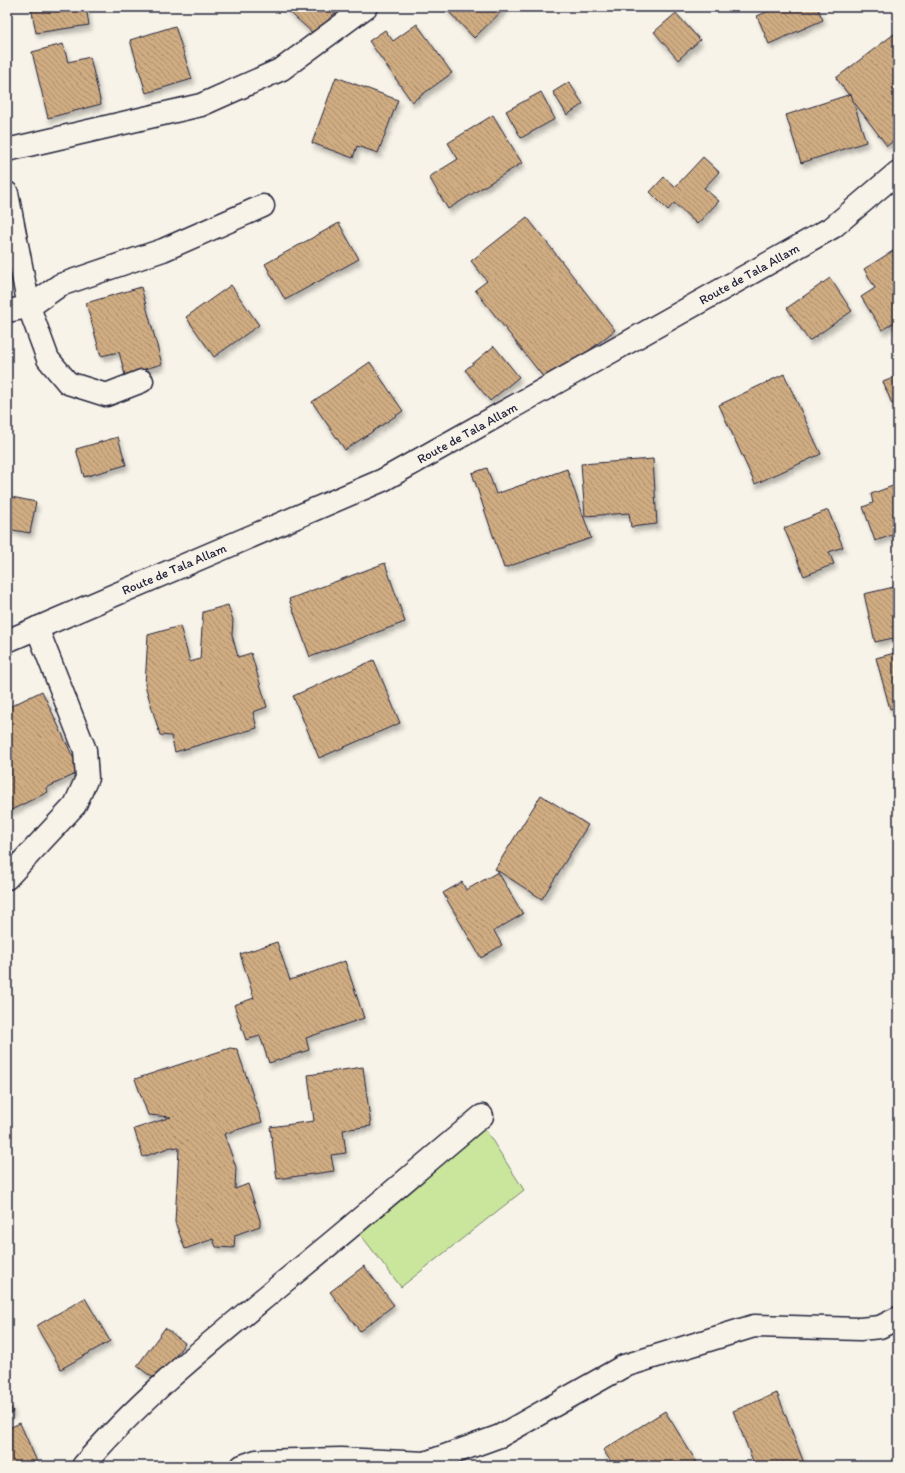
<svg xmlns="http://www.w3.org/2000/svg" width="905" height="1473" font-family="Itim,sans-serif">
<defs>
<pattern id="building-back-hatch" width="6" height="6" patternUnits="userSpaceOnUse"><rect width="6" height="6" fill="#d0ac82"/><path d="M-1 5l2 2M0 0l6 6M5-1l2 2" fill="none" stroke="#a88c6c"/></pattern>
<filter id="shadow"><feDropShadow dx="2.5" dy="4.5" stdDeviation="2" flood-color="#0004"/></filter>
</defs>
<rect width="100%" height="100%" fill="#f7f3e8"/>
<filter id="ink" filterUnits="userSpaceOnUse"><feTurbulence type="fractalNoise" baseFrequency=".025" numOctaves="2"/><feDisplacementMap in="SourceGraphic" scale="8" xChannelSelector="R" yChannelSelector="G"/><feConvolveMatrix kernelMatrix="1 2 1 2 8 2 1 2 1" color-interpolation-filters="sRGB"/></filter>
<g filter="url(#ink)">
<path fill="#cae69c" stroke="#76846c" d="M483 1126 524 1190 401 1287 353 1225Z"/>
<g fill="url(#building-back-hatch)" stroke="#22223b" filter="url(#shadow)">
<path d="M31 7H86L89 25 36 33Z"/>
<path d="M284 7H340L315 35Z"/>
<path d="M444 7H506L474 38Z"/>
<path d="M778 7H817L823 20 769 44 757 16Z"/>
<path d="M676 13 700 40 678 60 654 32Z"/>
<path d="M417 24 452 73 412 102 369 41 385 30 393 41Z"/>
<path d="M175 26 192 79 146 93 130 40Z"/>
<path d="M898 31V137L887 146 836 78Z"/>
<path d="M63 44 68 62 90 57 101 104 48 118 32 52Z"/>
<path d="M336 77 398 100 378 153 357 146 353 158 312 143Z"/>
<path d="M569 82 583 104 567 115 553 92Z"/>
<path d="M541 92 555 119 521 138 506 111Z"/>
<path d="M851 94 866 142 801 163 786 115Z"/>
<path d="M493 115 522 163 448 209 429 177 458 159 448 143Z"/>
<path d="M703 157 719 172 704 188 719 201 697 224 674 203 668 210 650 192 664 177 675 187Z"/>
<path d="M527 217 615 330 548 383 475 290 487 281 471 261Z"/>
<path d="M339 223 359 259 285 300 265 264Z"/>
<path d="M898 242V320L882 330 861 297 875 288 864 269 896 249 893 245Z"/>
<path d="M830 278 852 311 809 341 787 308Z"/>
<path d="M231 285 259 325 214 357 186 317Z"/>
<path d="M141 287 162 364 125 375 119 352 101 356 86 303Z"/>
<path d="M494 346 519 377 490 401 465 370Z"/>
<path d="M370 362 403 411 345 450 312 402Z"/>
<path d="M784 374 821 454 755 484 719 405Z"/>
<path d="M898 376V402L892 404 883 382Z"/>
<path d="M118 437 126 465 84 477 76 449Z"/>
<path d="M653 459 657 524 631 527 629 513 585 516 581 464Z"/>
<path d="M487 468 496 494 567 469 591 538 504 568 472 473Z"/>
<path d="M898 484V533L875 541 863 507 873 503 871 494Z"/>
<path d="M7 496 36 502 30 533 7 529Z"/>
<path d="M828 510 843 547 829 552 834 564 804 576 784 528Z"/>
<path d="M385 563 405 622 310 657 289 599Z"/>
<path d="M898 586V637L875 642 864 594Z"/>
<path d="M228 605 233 620 232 635 238 657 251 653 267 707 253 712 257 728 175 752 171 736 160 735 145 685 148 635 180 626 190 662 200 659 203 612Z"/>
<path d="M898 652V707L890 709 876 658Z"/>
<path d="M374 660 400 723 319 758 293 696Z"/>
<path d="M42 691 80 772 46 788 48 792 7 812V708Z"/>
<path d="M541 795 588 825 542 899 495 869Z"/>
<path d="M498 872 523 914 494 931 502 945 481 958 443 893 462 882 466 890Z"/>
<path d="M277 942 290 980 345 961 364 1018 306 1038 309 1050 269 1063 260 1036 246 1040 234 1005 254 998 240 954Z"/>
<path d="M230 1048 237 1049 262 1122 224 1134 236 1167 235 1189 248 1184 260 1220V1226L235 1235 234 1248 216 1247 213 1239 185 1249 175 1222 179 1148 171 1147 143 1157 134 1129 171 1117 148 1115 135 1079Z"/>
<path d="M363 1067 371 1126 343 1130 346 1153 331 1155 334 1171 277 1179 270 1127 314 1121 308 1075Z"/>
<path d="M364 1266 394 1305 360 1331 330 1292Z"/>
<path d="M85 1298 110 1341 61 1369 36 1326Z"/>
<path d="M165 1328 185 1343 157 1381 137 1366Z"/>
<path d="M777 1393 804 1463 798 1466H755L733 1411Z"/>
<path d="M7 1400 13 1412 7 1415Z"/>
<path d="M665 1411 699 1466H614L603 1450Z"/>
<path d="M20 1423 39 1466H7V1429Z"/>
</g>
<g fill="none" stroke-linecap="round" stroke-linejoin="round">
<g stroke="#22223b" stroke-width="25">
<g id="street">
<path d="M7 150 201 105 282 69 366 7"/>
<path d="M7 193 29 307 48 359 68 383 106 395 142 381"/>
<path d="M7 311 29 307 60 285 163 250 263 206"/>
<path d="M7 878 75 805 87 778 85 750 37 628"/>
<path d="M83 1466C142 1396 214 1340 285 1281 352 1227 416 1171 482 1116"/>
<path d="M242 1466 256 1461 341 1459 425 1463 500 1436 624 1366 754 1326 860 1329 880 1327 898 1318"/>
</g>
</g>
<g stroke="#22223b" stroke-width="25">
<path id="secondary" d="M7 641 383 480 833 227 898 172"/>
</g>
<use href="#street" stroke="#f7f3e8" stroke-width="22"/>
<use href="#secondary" stroke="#f7f3e8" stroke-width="22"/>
</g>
</g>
<g text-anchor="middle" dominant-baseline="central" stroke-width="3" stroke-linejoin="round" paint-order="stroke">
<g font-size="13" fill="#22223b" stroke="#f7f3e8">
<text transform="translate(749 274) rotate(-29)">Route de Tala Allam</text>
<text transform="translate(467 433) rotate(-29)">Route de Tala Allam</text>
<text transform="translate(174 569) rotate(-23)">Route de Tala Allam</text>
</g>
</g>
<rect width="905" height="1473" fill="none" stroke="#f7f3e8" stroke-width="24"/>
<rect x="12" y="12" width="881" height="1449" fill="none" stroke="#22223b" stroke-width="1.5" filter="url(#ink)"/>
</svg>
